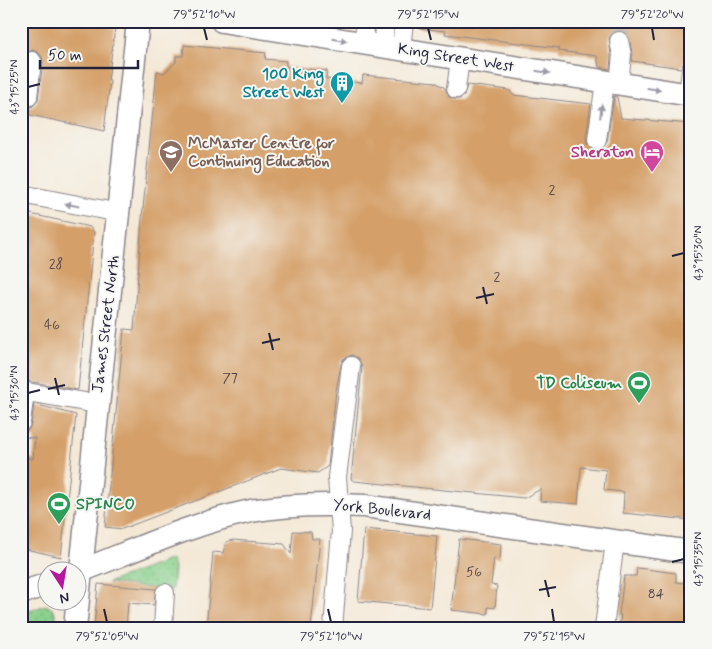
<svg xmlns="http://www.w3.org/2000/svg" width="712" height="649" font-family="Mynerve,sans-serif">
<defs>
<pattern id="grass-dots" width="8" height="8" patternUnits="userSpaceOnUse" patternTransform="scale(1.25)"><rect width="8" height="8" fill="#88cf8a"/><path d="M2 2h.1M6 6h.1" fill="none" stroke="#75b178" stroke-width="1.8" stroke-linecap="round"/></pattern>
</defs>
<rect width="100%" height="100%" fill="#f6f6f2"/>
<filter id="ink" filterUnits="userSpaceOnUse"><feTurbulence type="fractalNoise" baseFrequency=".02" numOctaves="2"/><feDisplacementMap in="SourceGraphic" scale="10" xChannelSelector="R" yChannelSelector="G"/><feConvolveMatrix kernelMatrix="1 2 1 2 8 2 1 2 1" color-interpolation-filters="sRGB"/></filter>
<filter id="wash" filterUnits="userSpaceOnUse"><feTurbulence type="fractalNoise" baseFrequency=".0096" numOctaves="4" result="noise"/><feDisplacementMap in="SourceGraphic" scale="20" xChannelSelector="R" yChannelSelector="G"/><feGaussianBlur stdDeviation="1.12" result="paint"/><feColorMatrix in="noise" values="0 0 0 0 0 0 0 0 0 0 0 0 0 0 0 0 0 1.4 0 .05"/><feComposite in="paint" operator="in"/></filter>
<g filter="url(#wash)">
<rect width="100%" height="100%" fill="#f4e8d5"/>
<g fill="url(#grass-dots)" stroke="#557862">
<path d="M171 559 174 568 172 590 107 583Z"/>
<path d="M46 605 54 610 56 617 55 628H21V614Z"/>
</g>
<g id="blocks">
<g fill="#d49f67">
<path d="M21 21H86L115 28 108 81H110L104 131 21 113V106L32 107 36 103 38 99 43 62 42 57 39 53 33 50 24 54 21 62Z"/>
<path d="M420 21H691V61L683 64 681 68 632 61V53L629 38 623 31H617L612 33 609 38 611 56 610 69 599 67 597 56 559 51V48L445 34 446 31 419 28Z"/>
<path d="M184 45 266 53 265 59 286 61V67L327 71 326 79 362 83 363 75 435 82 445 88 449 97 454 99H460L464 96 467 85 509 90 513 95 591 104 586 139 587 144 595 150H601L607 142 614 96 617 97 621 118 691 124V520L623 513 624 492 604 490 606 470 581 467 578 504 540 501 541 489 524 498 354 481 351 479 362 367 358 358 352 355 343 359 341 364 336 391 328 466 318 473 281 468 122 529 105 527 124 329 134 330 142 218 157 71 164 73 176 62V56H183Z"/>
<path d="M21 212 90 227 94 232 78 390 21 380V269L23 259 21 258Z"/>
<path d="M34 404 76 415 61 557 21 548V504L25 457 33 459 35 438 22 437 23 432 29 429 31 424Z"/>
<path d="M364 529 437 536 430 608 358 601Z"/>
<path d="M293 531 311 532 312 539H320L311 628H206L213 552 223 553 226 542 233 540 284 544 291 554Z"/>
<path d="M459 539 501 544 500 559 494 558 491 585 497 586 495 608 488 607V614L451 610Z"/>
<path d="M637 568 676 573V582L691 584 688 628H619L621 615H619L624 576H636Z"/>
<path d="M98 584 156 589 154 605 128 603 126 628H94Z"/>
</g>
</g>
</g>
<g filter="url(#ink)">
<use href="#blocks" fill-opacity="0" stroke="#8b8588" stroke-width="1"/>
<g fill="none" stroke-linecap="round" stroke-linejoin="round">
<path stroke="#cac0b6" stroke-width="18" stroke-dasharray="18 9" stroke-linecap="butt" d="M619 41 621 21"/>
<g stroke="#8b8588" stroke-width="20">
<g id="minor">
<path d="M619 41 622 55 619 84"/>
<path d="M363 43 366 21"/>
<path d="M383 47 385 21"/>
<path d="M401 50 404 21"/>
<path d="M456 89 460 59"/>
<path d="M688 94 691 71"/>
<path d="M21 95 28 97 32 61"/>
<path d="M597 140 605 82"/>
<path d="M21 194 120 213"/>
<path d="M21 391 97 404"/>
<path d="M21 422 25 392"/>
<path d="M163 628 165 593"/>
<path d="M333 628 341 531 337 477 351 366"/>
<path d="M604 628 615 541"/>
</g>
</g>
<g stroke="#8b8588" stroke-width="25">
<g id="major">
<path d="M222 21 691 95"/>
<path d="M78 572C133 551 193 523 251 511 289 504 327 504 365 506L691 552"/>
<path d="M21 593 48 584"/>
<path d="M75 628C95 425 118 224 138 21"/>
</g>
</g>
<use href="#minor" stroke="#fff" stroke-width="18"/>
<use href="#major" stroke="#fff" stroke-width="22"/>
</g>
<defs><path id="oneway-solid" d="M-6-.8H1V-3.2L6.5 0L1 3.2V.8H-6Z" transform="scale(1.25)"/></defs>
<g fill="#9c9ca7">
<use href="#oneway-solid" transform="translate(340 40) rotate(9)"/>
<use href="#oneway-solid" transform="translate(543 72) rotate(9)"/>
<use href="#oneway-solid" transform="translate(654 89) rotate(8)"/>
<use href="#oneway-solid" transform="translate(601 111) rotate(-83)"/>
<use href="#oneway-solid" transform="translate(72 205) rotate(-169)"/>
</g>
</g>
<path fill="none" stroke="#22223b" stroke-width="2" d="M204 28 207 40M428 28 431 40M652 28 654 40M28 87 40 84M672 256 684 253M483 287 487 304M476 298 494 294M269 333 273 350M262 343 280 339M55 378 59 395M48 389 65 385M28 393 40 390M672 562 684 559M545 580 549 597M539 590 556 587M104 609 107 622M328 609 331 622M552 609 554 622"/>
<defs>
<g id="building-pin" transform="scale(1.25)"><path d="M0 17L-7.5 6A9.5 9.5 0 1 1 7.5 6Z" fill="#0f9aa8" stroke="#f6f6f2"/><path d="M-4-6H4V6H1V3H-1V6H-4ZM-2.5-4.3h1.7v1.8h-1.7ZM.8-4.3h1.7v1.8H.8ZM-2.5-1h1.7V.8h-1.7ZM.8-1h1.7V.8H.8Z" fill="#fff"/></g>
<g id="university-pin" transform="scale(1.25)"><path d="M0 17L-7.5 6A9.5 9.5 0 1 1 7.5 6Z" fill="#8d6e63" stroke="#f6f6f2"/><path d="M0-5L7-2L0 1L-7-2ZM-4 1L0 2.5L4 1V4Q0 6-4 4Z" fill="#fff"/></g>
<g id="hotel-pin" transform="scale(1.25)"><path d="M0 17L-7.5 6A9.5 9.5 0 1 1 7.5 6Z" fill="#d1479c" stroke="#f6f6f2"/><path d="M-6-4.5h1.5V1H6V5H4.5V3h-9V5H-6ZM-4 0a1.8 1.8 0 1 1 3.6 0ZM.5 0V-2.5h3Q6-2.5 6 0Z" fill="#fff"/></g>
<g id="stadium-pin" transform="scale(1.25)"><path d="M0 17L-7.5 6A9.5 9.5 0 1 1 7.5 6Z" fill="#2e9e5b" stroke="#f6f6f2"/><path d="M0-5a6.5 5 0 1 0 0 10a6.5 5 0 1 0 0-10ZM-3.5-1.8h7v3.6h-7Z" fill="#fff"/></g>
</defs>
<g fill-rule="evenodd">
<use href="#building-pin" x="342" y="83"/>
<use href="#university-pin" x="171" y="152"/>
<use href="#hotel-pin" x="652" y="152"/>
<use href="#stadium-pin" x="639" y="383"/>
<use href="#stadium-pin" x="59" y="504"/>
</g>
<g text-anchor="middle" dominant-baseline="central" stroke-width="4" stroke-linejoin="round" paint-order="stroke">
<g font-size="14" fill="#4e4146">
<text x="552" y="190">2</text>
<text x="56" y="264">28</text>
<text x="497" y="277">2</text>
<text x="52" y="325">46</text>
<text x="230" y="378">77</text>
<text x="474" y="572">56</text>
<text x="656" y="594">84</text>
</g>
<g font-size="16" fill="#22223b" stroke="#f6f6f2">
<text transform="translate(456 58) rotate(9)">King Street West</text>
<text transform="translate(106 324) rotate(-83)">James Street North</text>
<text transform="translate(382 510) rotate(6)">York Boulevard</text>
</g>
<g font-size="16" font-weight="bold" fill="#0d838f" stroke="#f6f6f2" text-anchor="end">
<text x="324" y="74">100 King<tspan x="324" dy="18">Street West</tspan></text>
</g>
<g font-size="16" font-weight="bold" fill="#785e54" stroke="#f6f6f2" text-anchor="start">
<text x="188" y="143">McMaster Centre for<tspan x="188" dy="18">Continuing Education</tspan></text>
</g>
<g font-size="16" font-weight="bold" fill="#b23c85" stroke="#f6f6f2" text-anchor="end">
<text x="634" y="152">Sheraton</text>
</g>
<g font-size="16" font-weight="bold" fill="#27864d" stroke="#f6f6f2" text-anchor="end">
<text x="622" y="383">TD Coliseum</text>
<text x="76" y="504" text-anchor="start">SPINCO</text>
</g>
</g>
<rect width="712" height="649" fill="none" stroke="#f6f6f2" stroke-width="55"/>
<g transform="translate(62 586) rotate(168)"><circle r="24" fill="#f6f6f2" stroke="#a1a1a9"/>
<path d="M0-4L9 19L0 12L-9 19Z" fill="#b5179e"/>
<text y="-8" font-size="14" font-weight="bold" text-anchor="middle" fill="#22223b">N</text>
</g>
<path d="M40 60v8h98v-8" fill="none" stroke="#22223b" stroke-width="2.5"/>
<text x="48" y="60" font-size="15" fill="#22223b" stroke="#f6f6f2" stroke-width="4" paint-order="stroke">50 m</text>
<rect x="28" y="28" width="656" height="594" fill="none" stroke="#22223b" stroke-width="2"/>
<g font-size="12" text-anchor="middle" fill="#22223b">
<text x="204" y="18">79°52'10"W</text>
<text x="428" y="18">79°52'15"W</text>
<text x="652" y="18">79°52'20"W</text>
<text transform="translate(14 87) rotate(-90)" y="4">43°15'25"N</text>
<text transform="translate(698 253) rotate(-90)" y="4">43°15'30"N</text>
<text transform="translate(14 393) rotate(-90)" y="4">43°15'30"N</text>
<text transform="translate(698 559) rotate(-90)" y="4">43°15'35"N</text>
<text x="107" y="640">79°52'05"W</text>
<text x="331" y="640">79°52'10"W</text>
<text x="554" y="640">79°52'15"W</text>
</g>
</svg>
